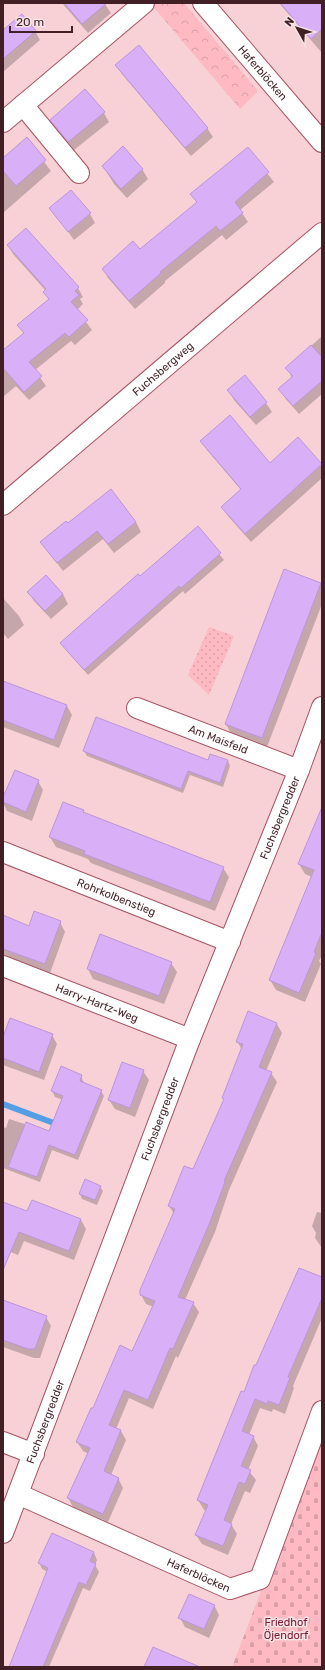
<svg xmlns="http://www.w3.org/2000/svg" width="325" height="1670" font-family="Rubik,sans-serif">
<defs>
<pattern id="forest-crowns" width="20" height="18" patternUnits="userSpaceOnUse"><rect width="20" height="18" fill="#feb9c2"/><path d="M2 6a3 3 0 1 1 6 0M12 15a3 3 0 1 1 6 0" fill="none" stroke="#db9fa7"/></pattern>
<pattern id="cemetery-stones" width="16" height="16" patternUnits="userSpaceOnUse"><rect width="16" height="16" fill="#feb9c2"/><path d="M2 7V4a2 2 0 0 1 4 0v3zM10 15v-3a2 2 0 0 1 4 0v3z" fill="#db9fa7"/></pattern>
<pattern id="park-dots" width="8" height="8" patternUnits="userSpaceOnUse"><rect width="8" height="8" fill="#feb9c2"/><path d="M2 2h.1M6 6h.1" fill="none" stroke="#db9fa7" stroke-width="1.8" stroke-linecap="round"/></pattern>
</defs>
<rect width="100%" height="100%" fill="#f7d1d6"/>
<path fill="url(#forest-crowns)" d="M150 3H184L258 91 240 109Z"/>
<path fill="url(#cemetery-stones)" d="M322 1431V1667H232Z"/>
<path fill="url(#park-dots)" d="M209 627 234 636 209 695 188 675Z"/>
<g fill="#0003">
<path d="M62 3H104L111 13 88 33Z"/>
<path d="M279 3 322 4V53Z"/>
<path d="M3 31H35L40 40 3 72Z"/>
<path d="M117 65 207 128 213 137 191 156 122 74Z"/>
<path d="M85 91 104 113 109 122 74 150 51 120Z"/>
<path d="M27 139 51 171 3 213V159Z"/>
<path d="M248 149 274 182 240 210 248 222 226 240 222 235 165 281V283L135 309 108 278 103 269 140 250 197 203 192 195Z"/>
<path d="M103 166 142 169 148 179 127 198 114 184Z"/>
<path d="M51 208 90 214 95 223 74 240Z"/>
<path d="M26 230 78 288 83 297 80 299 83 304 77 310 92 330 75 345 71 341 35 370 46 386 29 400 16 386 3 397V352L24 334 18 325 49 300 45 292 46 291 13 254 8 245Z"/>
<path d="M322 336V394L299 414 285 398 280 389 292 378 287 368Z"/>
<path d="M245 377 266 403 272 412 256 425 234 400 229 390Z"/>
<path d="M298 439 321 465 322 478 251 542 228 516 222 507 241 490 207 450 202 441 270 464Z"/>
<path d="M136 522 141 532 114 553 103 539 63 571 41 542 68 525Z"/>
<path d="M198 528 224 560 185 594 183 591 88 675 61 643Z"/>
<path d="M285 570 321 584 322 604 267 747 231 734 226 724Z"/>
<path d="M46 576 63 594 68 604 51 619 34 601 29 592Z"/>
<path d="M3 598 19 616 24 625 8 639 3 633Z"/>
<path d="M3 682 67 706 72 715 59 748 3 727Z"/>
<path d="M84 751 208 761 210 755 228 761 230 766 223 787 190 775 183 793 87 756Z"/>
<path d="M38 781 43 790 32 821 7 811 3 803V799Z"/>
<path d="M83 811 85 813 223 868 229 877 215 911 91 863 88 859 56 847 50 837Z"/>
<path d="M322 827V955L319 961 321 964 305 1002 276 990 270 980 312 877 305 874 299 864Z"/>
<path d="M3 916 29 927 60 922 65 932 50 973 3 956Z"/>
<path d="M101 935 171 963 177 972 164 1004 93 979 88 969Z"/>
<path d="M277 1024 282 1033 266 1071 271 1073 277 1082 229 1190 215 1232 185 1300 193 1303 199 1312 178 1358 176 1356 153 1409 129 1398 116 1429 121 1431 126 1440 111 1475 118 1478 123 1488 108 1522 73 1507 68 1498 89 1454 83 1451 77 1442 94 1410 133 1352 154 1307 146 1304 141 1295 174 1214 169 1206 194 1171 225 1101 223 1098 242 1050 237 1041Z"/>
<path d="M52 1035 57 1044 44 1080 3 1065V1039Z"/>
<path d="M143 1071 149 1080 135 1117 115 1109 109 1100Z"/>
<path d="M81 1076 84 1083 101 1091 104 1096 78 1160 52 1150 40 1182 3 1168V1127L6 1128 9 1119 50 1132 63 1100 55 1097 52 1091Z"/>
<path d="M100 1187 103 1191 97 1205 82 1199 80 1194Z"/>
<path d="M3 1203 28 1212 81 1220 86 1229 74 1260 24 1241 18 1255 3 1249Z"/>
<path d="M317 1212 322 1213V1248L315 1238 316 1233 312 1226Z"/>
<path d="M322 1278V1318L293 1386 294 1388 285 1414 273 1409 272 1412 260 1408 249 1435 253 1436 258 1446 248 1470 256 1480 250 1493 245 1491 231 1524 237 1534 228 1555 202 1544 196 1535 206 1511 204 1510 198 1500 257 1367Z"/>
<path d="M3 1302 46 1317 51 1326 40 1358H34L3 1347Z"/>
<path d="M52 1534 94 1553 97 1560 95 1565 99 1572 90 1591 83 1588 49 1667H10L48 1572 42 1569 39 1562Z"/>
<path d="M214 1605 219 1615 209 1638 185 1627 180 1618Z"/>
</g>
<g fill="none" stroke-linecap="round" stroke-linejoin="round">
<path stroke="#549ee6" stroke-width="6" d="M3 1104 59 1125"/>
</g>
<g fill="#d9b0f8" stroke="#bc95db">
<path d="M64 3H107L82 24Z"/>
<path d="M280 3H322V29L311 39Z"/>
<path d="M22 14 36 31 3 59V30Z"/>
<path d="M139 45 208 128 185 148 115 65Z"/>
<path d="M85 89 105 112 68 142 50 120Z"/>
<path d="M27 137 46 160 16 186 3 171V158Z"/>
<path d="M123 146 143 169 121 189 102 166Z"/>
<path d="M248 147 269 172 235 202 243 213 220 231 216 226 160 272 161 273 129 301 102 269 133 241 140 249 197 202 190 194Z"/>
<path d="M71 190 91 213 68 232 49 208Z"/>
<path d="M26 228 79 287 75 291 79 295 71 302 88 320 69 337 65 333 29 362 42 376 24 392 3 368V350L24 333 17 325 49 299 43 292 46 289 7 245Z"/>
<path d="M311 345 322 357V381L293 406 278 389 293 376 285 368Z"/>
<path d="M245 375 267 402 250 417 227 390Z"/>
<path d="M230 415 270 463 298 437 322 464 245 534 221 507 241 489 200 441Z"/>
<path d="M111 489 136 522 108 544 97 531 57 563 40 542 66 521 68 523Z"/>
<path d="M198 526 221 553 181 588 179 586 84 670 60 643 138 574 140 576Z"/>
<path d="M284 569 321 583 262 738 225 724Z"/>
<path d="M46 575 63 594 45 611 27 592Z"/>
<path d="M3 681 67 705 54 740 3 720Z"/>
<path d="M96 717 208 760 210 754 228 760 220 783 188 771 181 789 83 751Z"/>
<path d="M15 770 39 780 26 812 3 802V797Z"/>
<path d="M63 802 84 810 83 812 224 867 210 902 84 854 85 851 49 837Z"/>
<path d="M322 807V932L314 952 316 953 299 993 269 980 314 870 298 864Z"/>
<path d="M34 911 61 921 45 964 3 949V915L29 926Z"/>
<path d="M100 934 172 962 159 996 87 969Z"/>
<path d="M248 1011 277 1023 259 1067 272 1072 224 1181 225 1182 210 1222 178 1297 194 1302 173 1349 170 1348 148 1400 124 1390 109 1425 121 1430 104 1471 119 1478 103 1514 67 1498 90 1448 76 1442 91 1408H93L120 1345 132 1351 155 1301 140 1295V1290L175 1209 168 1206 184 1166 193 1169 224 1099 222 1098 243 1044 236 1042Z"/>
<path d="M10 1018 53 1034 39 1072 3 1058V1037Z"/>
<path d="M122 1062 144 1070 130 1108 108 1100Z"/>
<path d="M61 1066 82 1075 80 1081 102 1090 75 1155 49 1145 37 1177 8 1167 26 1122 49 1131 63 1096 51 1091Z"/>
<path d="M85 1179 101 1186 95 1200 79 1194Z"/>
<path d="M32 1200 81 1219 69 1251 19 1232 3 1270V1202L27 1211Z"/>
<path d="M299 1268 322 1277V1298L288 1377 290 1378 279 1405 268 1401 267 1404 255 1399 242 1431 254 1436 241 1466 251 1470 245 1484 239 1482 224 1520 232 1524 223 1546 195 1535 208 1505 197 1500 241 1391 244 1392 254 1365H256Z"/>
<path d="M3 1300 47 1316 35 1349H28L3 1340Z"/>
<path d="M52 1533 94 1552 90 1561 96 1564 86 1585 79 1582 43 1667H9L48 1568 38 1563Z"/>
<path d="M189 1594 215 1605 204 1629 178 1618Z"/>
<path d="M153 1647 200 1667H144Z"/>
</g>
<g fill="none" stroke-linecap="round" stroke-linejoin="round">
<g stroke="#a65463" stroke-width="22">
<g id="minor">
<path id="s1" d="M203 3 322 142"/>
<path d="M23 105 79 173"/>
<path d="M3 122 144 3"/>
<path id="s2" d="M3 505 322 233"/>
<path id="s3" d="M137 708 299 770"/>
<path id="s4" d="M3 852 230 942"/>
<path id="s5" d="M3 966 190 1039"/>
<path d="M3 1442 34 1454"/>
<path id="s6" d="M18 1494 230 1589 260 1579 322 1411"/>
<path id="s7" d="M3 1533 190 1039 299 770 322 707"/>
</g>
</g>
<use href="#minor" stroke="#fff" stroke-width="20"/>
</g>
<g text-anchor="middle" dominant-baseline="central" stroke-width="3" stroke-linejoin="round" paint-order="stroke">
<g font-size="11" fill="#411f25" stroke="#f7e4e6">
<text stroke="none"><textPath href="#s1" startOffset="92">Haferblöcken</textPath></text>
<text stroke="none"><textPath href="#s2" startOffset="210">Fuchsbergweg</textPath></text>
<text stroke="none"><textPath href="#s3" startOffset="87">Am Maisfeld</textPath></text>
<text stroke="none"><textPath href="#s7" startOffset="767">Fuchsbergredder</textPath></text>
<text stroke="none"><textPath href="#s4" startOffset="122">Rohrkolbenstieg</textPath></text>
<text stroke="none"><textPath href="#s5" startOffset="101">Harry-Hartz-Weg</textPath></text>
<text stroke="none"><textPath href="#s7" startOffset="443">Fuchsbergredder</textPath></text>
<text stroke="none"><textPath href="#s7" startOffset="119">Fuchsbergredder</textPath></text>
<text stroke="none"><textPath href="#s6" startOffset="198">Haferblöcken</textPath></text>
</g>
<g font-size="11" fill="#761833" stroke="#f7e4e6">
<text x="286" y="1622">Friedhof<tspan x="286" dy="13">Öjendorf</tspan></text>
</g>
</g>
<rect width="325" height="1670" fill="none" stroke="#411f25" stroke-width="8"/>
<g transform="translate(297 28) rotate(309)" stroke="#f7e4e6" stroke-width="3" paint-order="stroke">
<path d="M0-3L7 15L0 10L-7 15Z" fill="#411f25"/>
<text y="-6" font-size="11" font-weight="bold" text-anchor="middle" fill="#411f25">N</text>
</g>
<path d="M10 26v6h62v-6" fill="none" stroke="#411f25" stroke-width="2"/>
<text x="16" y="26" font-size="12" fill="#411f25" stroke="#f7e4e6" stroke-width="3" paint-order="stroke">20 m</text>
</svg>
